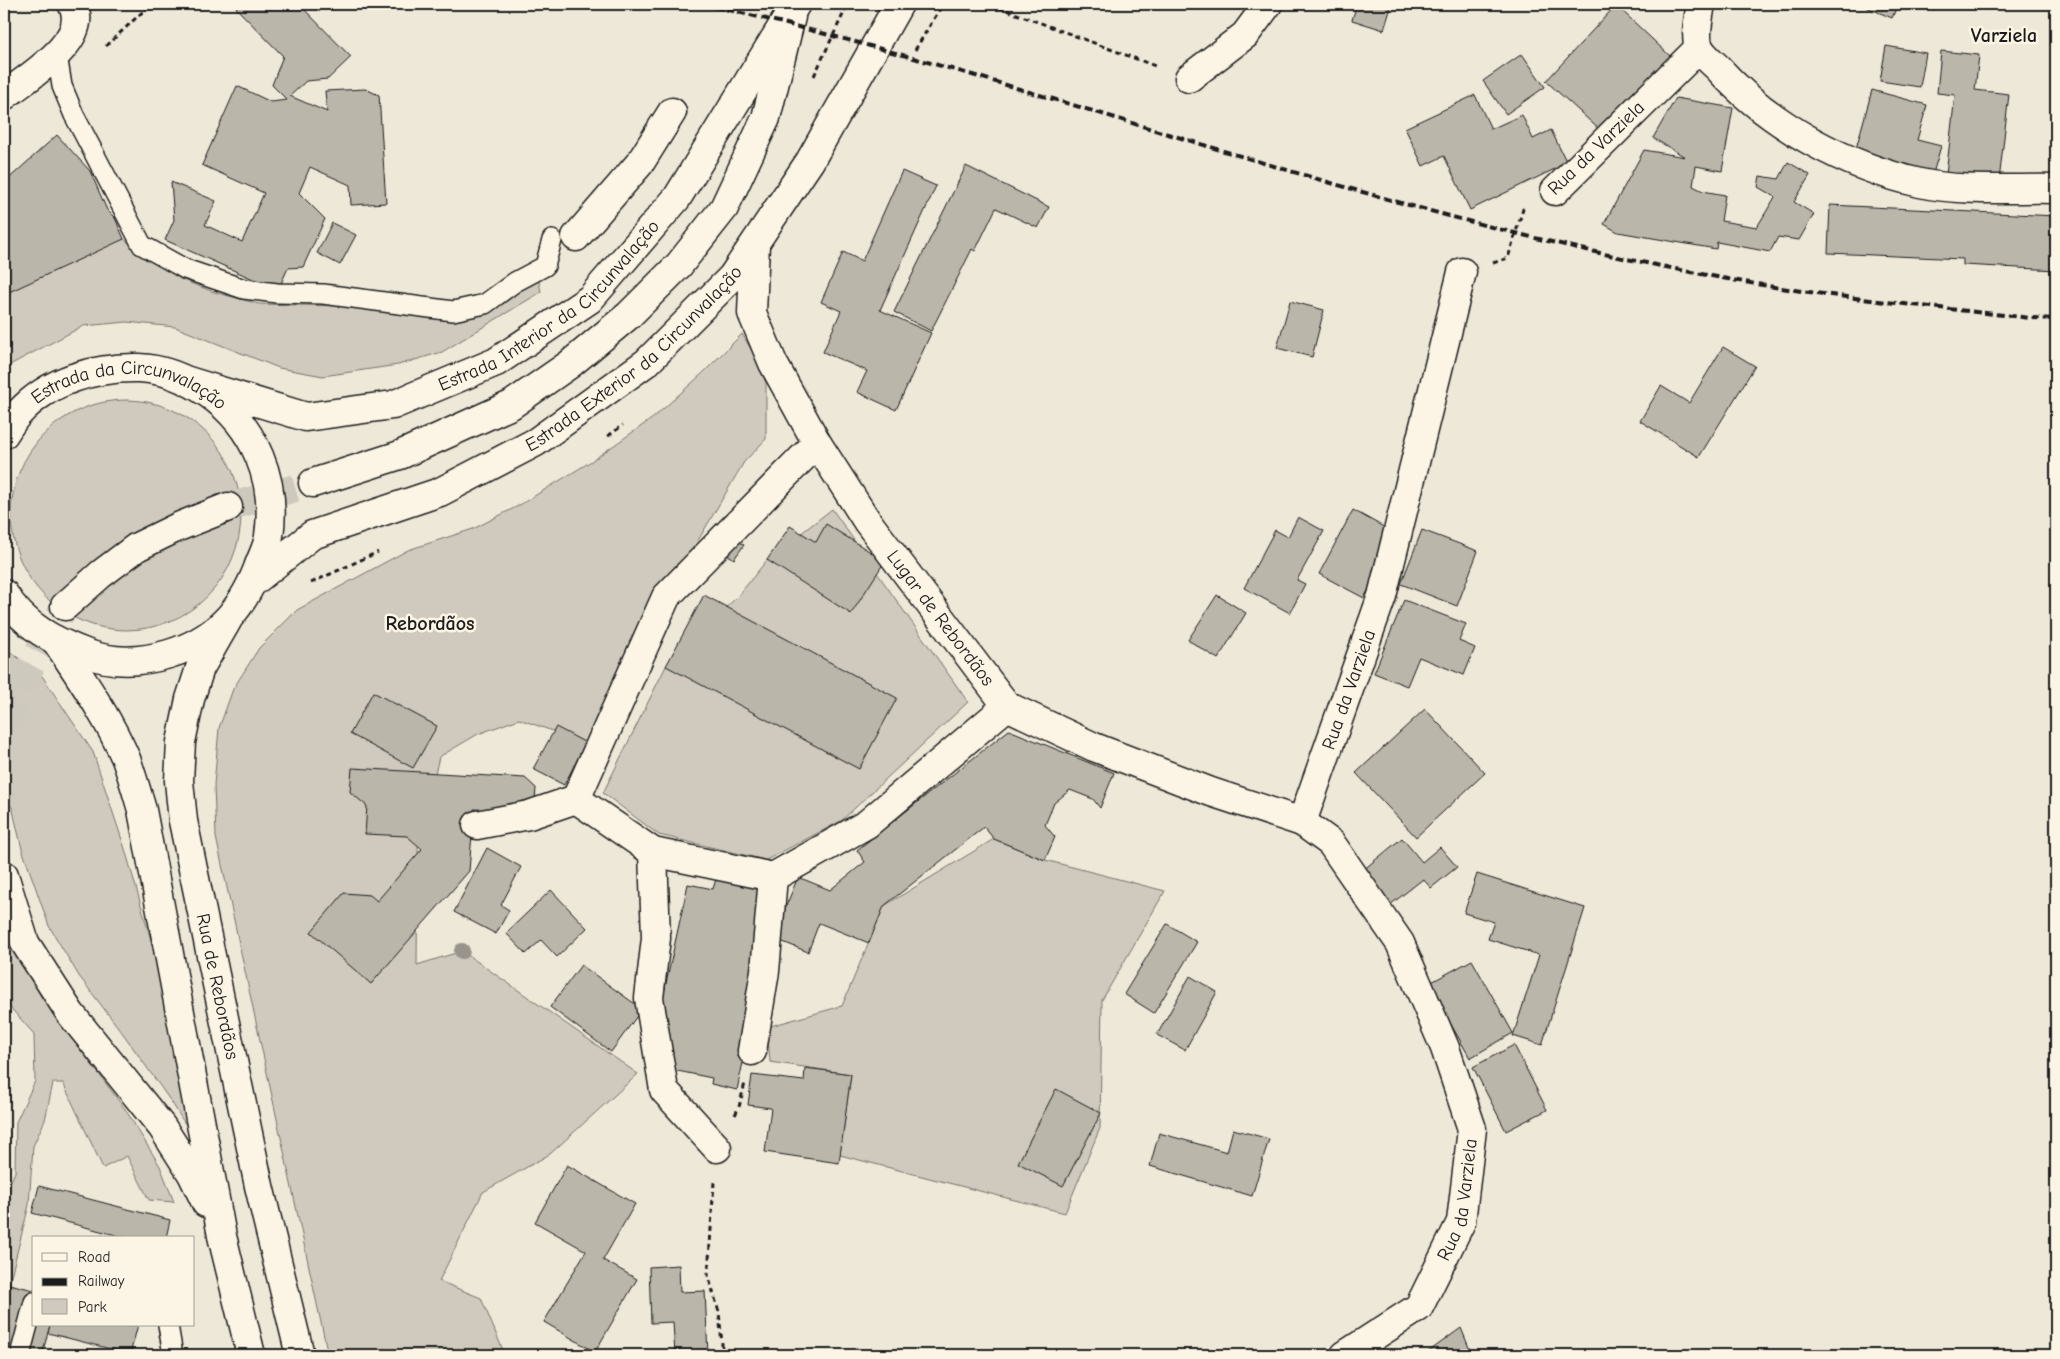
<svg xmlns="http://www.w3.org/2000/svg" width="2060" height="1359" font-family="'Comic Neue',sans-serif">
<rect width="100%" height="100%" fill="#eee8d9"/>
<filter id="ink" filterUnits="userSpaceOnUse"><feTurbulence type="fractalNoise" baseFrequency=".02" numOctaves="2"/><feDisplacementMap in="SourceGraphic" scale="10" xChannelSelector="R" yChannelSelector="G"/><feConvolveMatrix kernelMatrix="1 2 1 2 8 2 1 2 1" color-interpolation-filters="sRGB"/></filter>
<g filter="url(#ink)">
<g fill="#cfcabd" stroke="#76736c">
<path d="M124 239 180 279 214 292 259 304 339 306 404 311 487 309 535 261 541 292 442 352 398 365 323 376 279 368 175 327 127 322 83 326 4 368V269Z"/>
<path d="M742 334 754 354 766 383V439L744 462 614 684 586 743 519 719 478 734 439 757 418 846 417 965 462 951 638 1074 550 1154 483 1192 439 1281 481 1298 505 1355H328L216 837 214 785 219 728 233 689 259 648 297 610 408 550 473 529 518 506 590 462 653 418 703 373Z"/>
<circle cx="126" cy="515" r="115"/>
<path d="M832 509 968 702 841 821 766 860 659 835 603 793 666 666 738 596 767 560Z"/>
<path d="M4 647 42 676 93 752 125 849 151 940 207 1159 172 1103 124 1035 79 976 49 926 22 849 12 807 4 802Z"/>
<path d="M994 839 1045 860 1165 891 1102 1000 1100 1128 1065 1213 840 1155 851 1074 770 1062 767 1027 842 1006 884 906Z"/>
<path d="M4 916 16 949 42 998 125 1109 160 1166 174 1202 149 1200 127 1156 103 1168 63 1083H53L45 1120 33 1146 29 1205 4 1304V1196L15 1172 16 1122 35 1081 34 1034 8 1005 4 998Z"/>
</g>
<g fill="#bab6aa" stroke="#1c1c1c">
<path d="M240 4H299L351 57 328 79 306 81 290 96 327 112 325 91 365 89 379 95 386 203 351 205 350 185 310 167 299 193 325 219 303 267 288 268 278 290 165 240 174 220 171 182 216 201 205 225 242 242 264 193 202 165 237 86 271 102 287 100 272 85 283 56 236 8Z"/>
<path d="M1357 4H1392L1384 30 1352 20Z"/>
<path d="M1859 4H1898L1892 18Z"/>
<path d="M1616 5 1670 56 1602 132 1546 81Z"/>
<path d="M1886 46 1926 53 1920 87 1880 81Z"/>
<path d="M1941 51 1979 55 1975 90 2009 94 1999 181 1946 175 1955 95 1937 93Z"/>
<path d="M1522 54 1545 87 1506 114 1483 81Z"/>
<path d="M1872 90 1927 105 1917 140 1941 146 1932 177 1854 156Z"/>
<path d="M1475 95 1491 129 1522 115 1533 139 1551 130 1567 163 1470 210 1444 156 1423 166 1405 128Z"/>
<path d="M1676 98 1733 108 1722 171 1696 166 1693 186 1703 191 1725 195 1721 221 1757 227 1775 197 1758 187 1760 176 1779 179 1788 162 1810 175 1794 202 1814 214 1799 240 1778 237 1770 252 1717 242 1716 249 1618 232 1604 224 1644 150 1685 157 1653 138Z"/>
<path d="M57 135 90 171 107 210 115 218 124 239 9 292 4 287V231L8 227 4 221V183Z"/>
<path d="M966 166 1049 207 1038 228 996 208 975 251 972 249 931 331 894 312Z"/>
<path d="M902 171 936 186 880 310 931 333 896 410 857 392 867 371 823 352 841 311 821 302 843 252 862 261Z"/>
<path d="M1830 205 2056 216V270L1963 265V259L1828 253Z"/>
<path d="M332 223 356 235 340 265 317 253Z"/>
<path d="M1290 301 1324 310 1312 357 1277 348Z"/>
<path d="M1723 347 1755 366 1699 457 1640 421 1661 386 1689 403Z"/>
<path d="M1353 510 1398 535 1364 598 1319 574Z"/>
<path d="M1298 517 1324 531 1297 580 1305 584 1290 613 1244 588 1275 530 1288 537Z"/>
<path d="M826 524 885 561 851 614 767 560 790 526 816 542Z"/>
<path d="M1422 530 1478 551 1457 606 1401 584Z"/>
<path d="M730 535 744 545 734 559 720 549Z"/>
<path d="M704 595 897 698 859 769 666 666Z"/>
<path d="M1217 595 1246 613 1218 659 1188 640Z"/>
<path d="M1404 600 1466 624 1459 641 1475 648 1464 675 1419 657 1407 686 1374 673Z"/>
<path d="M373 692 437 726 413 768 350 734Z"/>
<path d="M1425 709 1485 773 1416 837 1356 773Z"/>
<path d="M556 727 586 743 564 785 533 769Z"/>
<path d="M1009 730 1114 773 1100 808 1093 799 1070 790 1054 803 1045 825 1055 837 1045 860 994 839 984 827 884 906 869 943 819 923 808 952 773 938 798 877 830 890 865 862 857 850Z"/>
<path d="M352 768 525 778 536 788 534 812 474 809 469 871 371 984 311 932 344 893 370 895 377 901 422 849 407 836 365 834 367 806 350 792Z"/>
<path d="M1402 838 1422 862 1440 847 1457 867 1431 888 1423 879 1390 905 1362 871Z"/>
<path d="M487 848 521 867 501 905 509 910 496 934 454 912Z"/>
<path d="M1477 874 1585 908 1542 1045 1513 1036 1539 955 1488 939 1494 922 1464 913Z"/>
<path d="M716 879 780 893 737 1090 711 1084 712 1078 648 1065 688 884 713 889Z"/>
<path d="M551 890 587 928 557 957 541 940 526 954 506 933Z"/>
<path d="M1167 924 1197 942 1154 1013 1124 994Z"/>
<path d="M1472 960 1513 1033 1470 1058 1428 984Z"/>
<path d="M581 965 642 1009 611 1052 550 1007Z"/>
<path d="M1190 976 1217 992 1185 1050 1157 1035Z"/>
<path d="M1514 1045 1547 1110 1506 1131 1473 1067Z"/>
<path d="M805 1068 851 1074 839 1163 765 1152 771 1108 748 1105 752 1075 804 1081Z"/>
<path d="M1056 1089 1101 1113 1063 1186 1018 1163Z"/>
<path d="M1233 1129 1269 1139 1252 1196 1150 1166 1159 1133 1227 1152Z"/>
<path d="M567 1165 635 1204 603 1260 637 1279 595 1352 544 1322 586 1251 535 1222Z"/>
<path d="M39 1186 170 1220 166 1238H127L32 1213Z"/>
<path d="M679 1265 680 1292 705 1291 708 1355H675L673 1322 651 1323 649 1267Z"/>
<path d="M9 1284 34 1290V1325H50L42 1355H4V1304Z"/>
<path d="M50 1325H138L130 1354 48 1333Z"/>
<path d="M1461 1328 1472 1355H1424Z"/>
</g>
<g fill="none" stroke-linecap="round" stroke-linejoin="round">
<g stroke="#cec9bd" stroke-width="28" stroke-dasharray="28 14" stroke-linecap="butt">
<path d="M228 507 313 483"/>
<path d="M4 729 26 675 65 606"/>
</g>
<g stroke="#1c1c1c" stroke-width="22">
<g id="service">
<path d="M57 55 62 86 74 115 142 245 185 269 244 289 277 293 323 294 453 311 485 304 515 282 545 266 552 240"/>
<path d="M168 1325 173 1355"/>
<path d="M20 1355 34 1302"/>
</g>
</g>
<g stroke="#1c1c1c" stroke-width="31">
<path id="pedestrian" d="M576 237 640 163 672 112"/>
</g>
<g stroke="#1c1c1c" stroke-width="31">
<g id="minor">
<path d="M1701 4C1699 15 1694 39 1700 49 1704 56 1712 62 1718 68 1769 125 1845 166 1920 183 1959 192 2015 188 2056 189"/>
<path d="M1189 78 1245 35 1268 4"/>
<path d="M4 96C28 77 93 39 72 4"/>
<path d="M1555 191 1699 48"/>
<path id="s1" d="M755 244 752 313 773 363 817 443 867 521 1007 706 1094 747 1211 792 1302 822"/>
<path d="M817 443 666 597 576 799 653 852 773 877 867 824 1007 706"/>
<path d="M477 825 529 815 576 799"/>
<path d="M653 852 656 938 649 998 664 1090 717 1148"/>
<path d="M752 1051 765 971 773 877"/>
<path id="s2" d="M1345 1355 1419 1307 1461 1222 1472 1129 1445 1048 1400 943 1331 843 1302 822 1382 596 1462 272"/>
</g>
</g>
<g stroke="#1c1c1c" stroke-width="31">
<g id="secondary">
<path d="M313 483 400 455 511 405 570 364 629 315 679 265 724 208 766 118 791 17"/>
<path d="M65 606 101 574 137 547 178 527 228 507"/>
<path id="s3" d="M227 621 200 668 190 699 181 742 179 781 183 821 259 1186 300 1355"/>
<path d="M57 642C82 680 108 717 126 759 132 775 137 793 142 810L222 1236 251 1355"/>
<path d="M4 875 25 943 70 1013 162 1127 192 1174 206 1203"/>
</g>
</g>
<g stroke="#1c1c1c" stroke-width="31">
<g id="primary">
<path id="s4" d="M188 381 306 417 393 405 496 362 590 299 677 198 796 4"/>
<path id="s5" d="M4 434C9 427 13 419 19 413 49 380 95 367 139 368 164 369 189 380 209 394 255 426 277 481 269 536 268 547 261 558 258 568 241 612 215 640 169 654 142 662 115 664 88 654 53 641 25 627 4 594"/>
<path id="s6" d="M252 583 312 535 440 492 536 442 647 362 732 277 810 161 899 4"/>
</g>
</g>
<g stroke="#1c1c1c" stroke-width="3" stroke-dasharray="5 4" stroke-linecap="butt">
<path d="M990 4 1158 67"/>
<path d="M106 46 151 4"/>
<path d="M915 50 943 4"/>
<path d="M814 76 847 6 846 4"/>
<path d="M1493 263 1508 258 1523 209 1526 207"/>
<path d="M608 436 623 425"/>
<path d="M311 583 378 552"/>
<path d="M735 1115 739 1107 745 1083"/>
<path d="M714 1182 708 1275 719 1312 723 1355"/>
</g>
<use href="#service" stroke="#fcf5e5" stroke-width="19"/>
<use href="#pedestrian" stroke="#fcf5e5" stroke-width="28"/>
<use href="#minor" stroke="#fcf5e5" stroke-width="28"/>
<use href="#secondary" stroke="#fcf5e5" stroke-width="28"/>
<use href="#primary" stroke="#fcf5e5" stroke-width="28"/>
<path stroke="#1c1c1c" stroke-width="4" stroke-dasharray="8 4" stroke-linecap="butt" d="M703 4C978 66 1242 165 1515 233 1591 252 1667 268 1744 282 1838 298 1934 307 2030 318L2056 319"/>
</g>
<circle fill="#98948b" cx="462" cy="951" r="8"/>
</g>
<g text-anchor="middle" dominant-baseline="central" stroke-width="5" stroke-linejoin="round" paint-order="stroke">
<g font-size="19" fill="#1c1c1c" stroke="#fcf5e5">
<text transform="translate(1596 148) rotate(-44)">Rua da Varziela</text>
<text stroke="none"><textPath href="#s4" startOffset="399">Estrada Interior da Circunvalação</textPath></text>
<text stroke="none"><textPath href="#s6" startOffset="449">Estrada Exterior da Circunvalação</textPath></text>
<text stroke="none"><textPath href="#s5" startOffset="149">Estrada da Circunvalação</textPath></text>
<text stroke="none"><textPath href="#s1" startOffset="429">Lugar de Rebordãos</textPath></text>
<text stroke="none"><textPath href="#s2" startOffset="774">Rua da Varziela</textPath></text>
<text stroke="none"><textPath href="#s3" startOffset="379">Rua de Rebordãos</textPath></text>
<text stroke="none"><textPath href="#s2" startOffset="204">Rua da Varziela</textPath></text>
</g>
<g font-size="20" font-weight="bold" fill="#1c1c1c" stroke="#fcf5e5">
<text x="2004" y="35">Varziela</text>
<text x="430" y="623">Rebordãos</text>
</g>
</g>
<rect width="2060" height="1359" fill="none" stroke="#fcf5e5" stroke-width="20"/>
<rect x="10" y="10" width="2040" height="1339" fill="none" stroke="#1c1c1c" stroke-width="2" filter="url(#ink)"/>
<rect x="32" y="1236" width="162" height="90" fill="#fcf5e5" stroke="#a29e95"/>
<rect x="42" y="1253" width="25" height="8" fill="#fcf5e5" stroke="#a29e95"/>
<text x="78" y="1262" font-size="15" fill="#1c1c1c">Road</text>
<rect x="42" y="1278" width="25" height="8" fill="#1c1c1c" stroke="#a29e95"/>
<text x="78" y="1286" font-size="15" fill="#1c1c1c">Railway</text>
<rect x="42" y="1299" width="25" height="15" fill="#cfcabd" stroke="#a29e95"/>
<text x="78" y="1312" font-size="15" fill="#1c1c1c">Park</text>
</svg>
